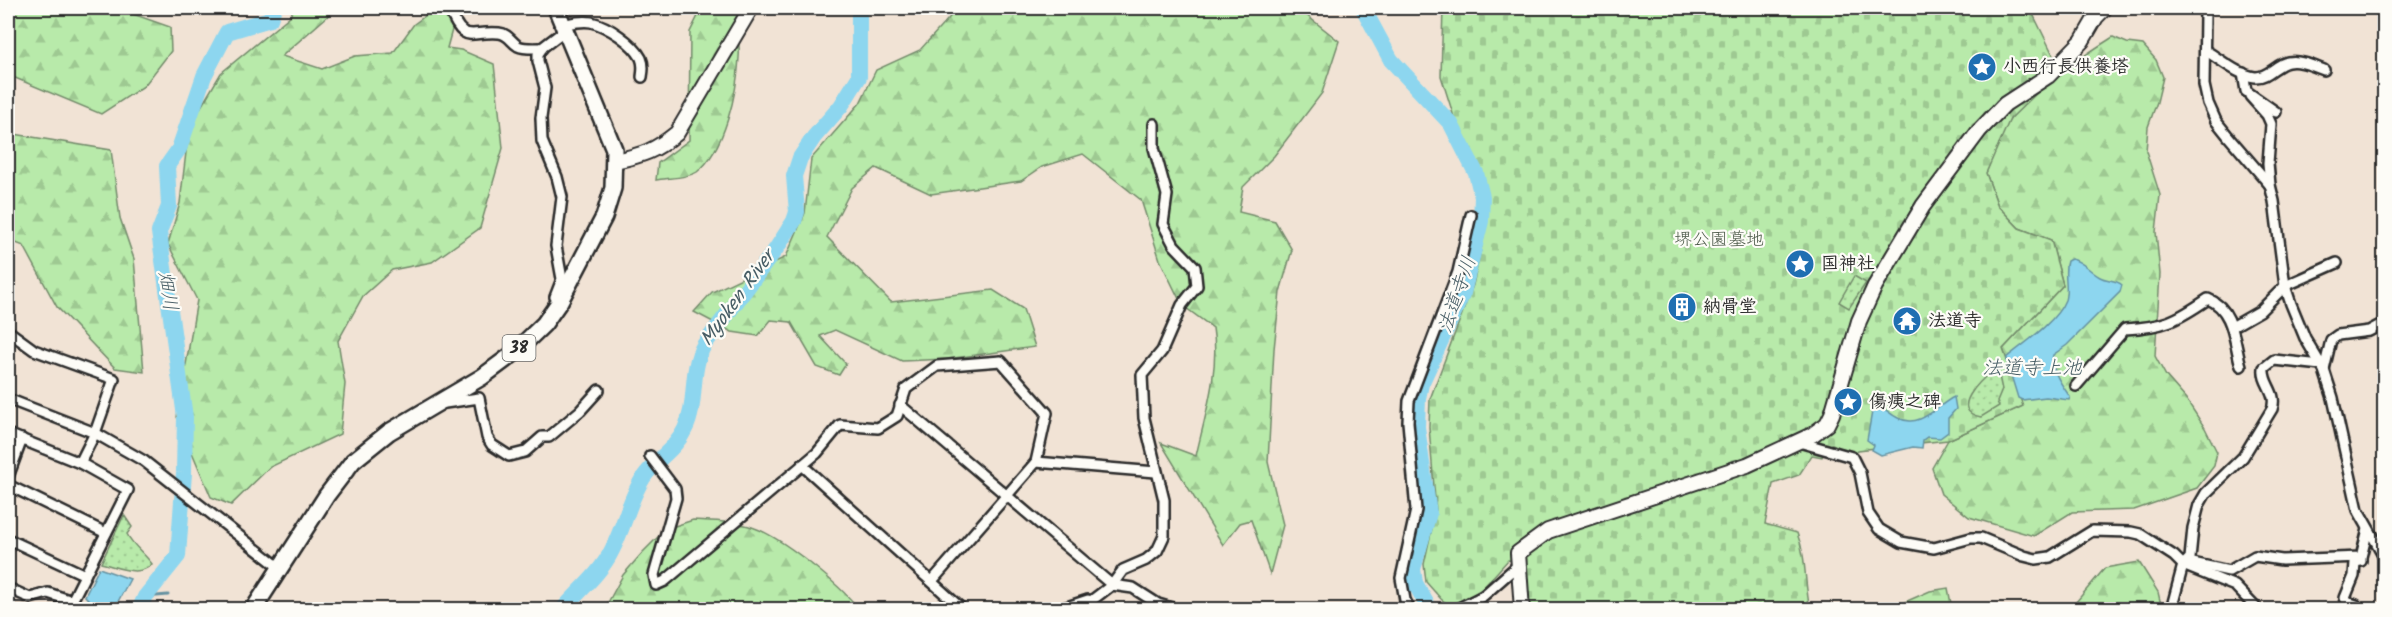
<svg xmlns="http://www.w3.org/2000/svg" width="2392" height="617" font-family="Kalam,'Klee One',sans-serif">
<defs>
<pattern id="forest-firs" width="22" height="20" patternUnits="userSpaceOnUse" patternTransform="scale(1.5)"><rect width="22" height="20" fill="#b8eaaa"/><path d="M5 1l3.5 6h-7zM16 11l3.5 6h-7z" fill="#9ec992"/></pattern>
<pattern id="cemetery-stones" width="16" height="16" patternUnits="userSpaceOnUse" patternTransform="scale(1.5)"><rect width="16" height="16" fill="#b8eaaa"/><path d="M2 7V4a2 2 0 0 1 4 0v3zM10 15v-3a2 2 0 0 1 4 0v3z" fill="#9ec992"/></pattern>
<pattern id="park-dots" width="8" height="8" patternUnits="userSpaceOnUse" patternTransform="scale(1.5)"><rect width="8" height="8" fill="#b8eaaa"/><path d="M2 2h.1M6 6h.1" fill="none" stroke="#9ec992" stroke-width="1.8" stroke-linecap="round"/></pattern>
</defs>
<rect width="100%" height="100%" fill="#f1e3d5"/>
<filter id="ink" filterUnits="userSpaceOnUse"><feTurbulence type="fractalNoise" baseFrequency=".0167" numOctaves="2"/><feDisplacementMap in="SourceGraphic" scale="12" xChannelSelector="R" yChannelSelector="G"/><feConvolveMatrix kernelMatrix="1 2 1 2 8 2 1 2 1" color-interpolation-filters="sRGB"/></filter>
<g filter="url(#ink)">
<g fill="url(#forest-firs)" stroke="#728a6a" stroke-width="1.5">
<path d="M8 8H116L170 27 171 51 144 86 101 114 8 75Z"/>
<path d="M294 8H337L282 56 322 69 355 56 393 53 414 24 436 8H458L447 48 461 50 494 64 503 148 480 228 432 262 392 270 363 296 338 341 345 384 340 434 270 467 231 505 211 497 177 417 197 300 168 244 180 203 189 127 221 73 290 16Z"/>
<path d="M702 8H739C733 24 741 41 739 58 737 92 725 150 697 172 688 178 667 178 656 180L658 163 689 140 690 32Z"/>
<path d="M958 8H1307L1305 14 1339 41 1322 93 1274 156 1243 187 1239 212 1275 221 1292 250 1280 292 1274 349 1268 462 1283 525 1270 574 1251 520 1240 523 1223 545 1161 443 1196 456C1205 416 1220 369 1213 328L1182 305 1160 260 1141 200 1083 154 1042 167 1021 181 931 194 876 168 852 188 827 237 891 302 993 290 1023 309 1035 347 947 359 902 361 835 330 820 336 846 364 839 375 817 367 791 322 771 320 758 336 732 332 694 312 712 292 786 257 805 213 811 159 860 103 876 70 920 50Z"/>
<path d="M2113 37 2127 43 2143 45 2156 60 2163 77 2157 102 2148 127 2146 151 2160 195 2156 232 2160 274 2155 356 2166 376 2186 399 2205 428 2217 452 2214 466 2197 488 2134 510 2072 512 2034 536 1969 517 1941 494 1932 468 1948 440 2022 406 2003 349 2063 285 2051 240 2019 228 1998 206 1986 173C1993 156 2000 133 2011 118 2038 86 2078 59 2113 37Z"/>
<path d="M8 133 111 150 120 218 134 259 144 372 115 368 57 307 24 246 8 240Z"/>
<path d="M693 520C712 521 731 521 749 526 780 535 839 584 859 609L604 610 623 575 643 552 666 529Z"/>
<path d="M2139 562 2158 592 2162 609H2070L2105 568Z"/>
<path d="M1948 588 1952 609H1889L1930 591Z"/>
</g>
<path fill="url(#cemetery-stones)" stroke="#728a6a" stroke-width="1.5" d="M1443 8H2030L2062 73 2038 92 2010 119 1986 173 1998 206 2019 228 2051 240 2063 285 2003 349 2023 406 1948 440 1858 450 1854 454 1832 444 1824 452 1822 457 1812 455 1799 475 1773 484 1765 524 1797 533C1807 559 1804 582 1810 609H1528L1525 563 1508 560 1482 589 1452 608 1441 599 1426 582 1424 564 1436 511 1429 427 1430 399 1473 285 1487 223 1478 172 1454 117 1441 76Z"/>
<g fill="url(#park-dots)" stroke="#728a6a" stroke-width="1.5">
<path d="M1854 276 1866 283 1849 308 1839 302Z"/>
<path d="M1994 369 1998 371 2002 390 1997 402 1999 406 1981 417C1947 411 1982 379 1994 369Z"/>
<path d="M124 515 132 527 127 534C133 546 144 553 152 564 139 578 117 567 101 563Z"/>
</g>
<g fill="#8dd6ef" stroke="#6692a1" stroke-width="1.5">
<path d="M2071 259C2083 261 2089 271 2100 277 2107 281 2116 279 2122 285L2120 292 2067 345 2053 355C2050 369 2062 385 2070 397L2069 400 2046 397 2022 400 2018 398 2007 362V357C2025 343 2057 321 2065 300 2069 288 2063 274 2067 261Z"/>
<path d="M1954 397 1956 409 1948 418V432L1940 438 1927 437 1923 440 1922 448 1913 447 1881 455 1872 450 1874 445 1867 440 1873 406C1883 405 1889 414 1898 418 1921 429 1936 406 1954 397Z"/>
<path d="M99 568 130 579 114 609H98L85 596Z"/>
</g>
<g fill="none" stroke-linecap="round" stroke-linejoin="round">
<path stroke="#6692a1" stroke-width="3" d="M145 597 168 595"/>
<g stroke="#8dd6ef" stroke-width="16">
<path d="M1363 8 1391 60 1451 124 1476 173 1482 197 1481 221 1463 293 1421 384 1418 398 1417 427 1429 513 1413 569 1415 583 1430 610"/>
<path d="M139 610 145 597 178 556 184 473 185 417 159 232 169 206 167 166 179 149 204 76 227 32 270 19 274 8"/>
<path d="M562 610C579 591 601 573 612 550 624 527 629 500 643 478 655 460 676 449 685 429 698 403 689 371 704 345L776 249 794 221 797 212 794 176 800 158 814 137 841 106 859 77V8"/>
</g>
<g stroke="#2b2b2b" stroke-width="14">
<g id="street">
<path d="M449 8C464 47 470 30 499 33 509 34 511 42 518 46 524 49 535 48 542 48"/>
<path d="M2201 8 2205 14 2204 85 2208 103 2216 121 2228 136 2270 185 2274 201 2285 286 2291 304 2305 338 2324 370 2333 398 2358 510 2384 556"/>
<path d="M562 25C572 23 581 20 591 22 608 26 633 43 641 58 644 65 643 71 642 77"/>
<path d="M2206 51C2220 59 2238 75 2255 77 2268 78 2276 64 2288 62 2300 60 2313 66 2324 70"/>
<path d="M2243 73 2246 91 2276 112"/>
<path d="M2250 96 2267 115 2271 124 2268 163 2270 185"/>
<path d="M555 297 562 279 556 246 562 197 557 177 542 141 541 118 545 88 538 61V54L543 47 564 31"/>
<path d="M2232 327 2260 311 2285 286 2337 263"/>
<path d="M8 331 34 350 114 379 95 433 80 463"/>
<path d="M2324 370 2331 340 2338 335 2369 331 2384 323"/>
<path d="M2076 386 2125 329C2164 327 2176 321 2208 299 2234 309 2234 342 2241 366"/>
<path d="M8 399 95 433 144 461 280 568"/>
<path d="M445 403 479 398 487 437 492 445 509 456 525 452 542 437H549L580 411 599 390"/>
<path d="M900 405 1112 585 1123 570 1146 560 1157 551 1164 536V500L1144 418 1142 375 1162 351 1182 305 1197 286 1195 267 1174 245 1163 224 1167 195 1154 148V124"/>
<path d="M8 434 80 463 128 490 72 601 48 593 30 598 8 588"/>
<path d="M1799 442 1852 457 1860 473 1868 513 1879 529 1901 542 1934 548 1971 538H1981L2024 556 2036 559 2050 557 2092 531 2131 532 2140 534 2174 556 2183 565 2235 586 2258 610"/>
<path d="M650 456 675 489 676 498 654 575 656 585 665 581 817 453 840 425 878 428 897 416 906 389 937 366 1001 361 1047 413 1036 462"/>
<path d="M802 465 963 610"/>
<path d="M8 477 22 439"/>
<path d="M8 485 106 533"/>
<path d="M8 539 85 575"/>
<path d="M2188 562 2229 571 2255 556 2282 560 2361 557 2368 529"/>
<path d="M932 581 1036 462 1156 472"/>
<path d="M1058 610 1088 600"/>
<path d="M1079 610 1112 585 1133 588 1158 604 1179 610"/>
<path d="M1410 610 1405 600 1401 578 1416 510 1408 422 1409 401 1458 272 1471 215"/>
<path d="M1455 610 1483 596 1517 566"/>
<path d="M2171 610 2183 565 2190 558 2193 528 2199 505 2206 493 2243 457 2272 409C2278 392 2262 384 2264 368L2274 360 2321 365"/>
<path d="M2355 610 2356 605 2347 602 2345 598 2354 576 2355 562 2361 561V559"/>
</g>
</g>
<g stroke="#2b2b2b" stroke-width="18">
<g id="secondary">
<path d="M615 161C643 155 655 151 677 133L751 8"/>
<path d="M1522 610 1518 553 1548 531 1747 465 1812 435 1827 424 1832 414 1859 321 1875 286 1923 206 1979 131 2005 104 2048 76 2082 41 2096 17 2105 8"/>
</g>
</g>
<g stroke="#2b2b2b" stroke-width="20">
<path id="primary" d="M253 610 327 495 353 461 389 432 482 377 513 354 544 324 560 301 604 217 613 188 614 149 556 8"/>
</g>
<use href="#street" stroke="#fdfcf7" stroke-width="9"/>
<use href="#secondary" stroke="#fdfcf7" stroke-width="14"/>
<use href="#primary" stroke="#fdfcf7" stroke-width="15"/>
</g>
</g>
<defs>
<g id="sight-disc" transform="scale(1.5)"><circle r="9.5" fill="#1f6fb2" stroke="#fdfcf7"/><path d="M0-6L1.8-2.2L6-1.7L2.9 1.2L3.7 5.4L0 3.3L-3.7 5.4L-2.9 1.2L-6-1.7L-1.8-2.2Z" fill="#fff"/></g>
<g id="building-disc" transform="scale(1.5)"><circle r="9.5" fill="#1f6fb2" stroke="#fdfcf7"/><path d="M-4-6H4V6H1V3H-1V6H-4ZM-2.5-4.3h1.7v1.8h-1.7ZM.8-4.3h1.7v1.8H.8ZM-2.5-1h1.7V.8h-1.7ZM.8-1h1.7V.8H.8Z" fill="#fff"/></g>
<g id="temple-disc" transform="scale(1.5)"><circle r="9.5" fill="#1f6fb2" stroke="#fdfcf7"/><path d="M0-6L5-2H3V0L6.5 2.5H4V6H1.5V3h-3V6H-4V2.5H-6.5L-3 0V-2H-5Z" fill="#fff"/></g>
</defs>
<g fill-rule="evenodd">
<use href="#sight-disc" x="1982" y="67"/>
<use href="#sight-disc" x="1800" y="264"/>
<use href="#building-disc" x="1682" y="307"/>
<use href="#temple-disc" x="1907" y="321"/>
<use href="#sight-disc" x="1848" y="402"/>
</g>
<g text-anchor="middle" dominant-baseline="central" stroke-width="4.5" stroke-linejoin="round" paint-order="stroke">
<rect fill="#fdfcf7" stroke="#6a6a68" stroke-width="1.5" x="502.5" y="335" width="33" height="26" rx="4.5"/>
<g font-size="16" font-weight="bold" fill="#2b2b2b">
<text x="519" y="348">38</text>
</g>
<g font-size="18" font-weight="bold" fill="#2b2b2b" stroke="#fdfcf7" text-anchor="start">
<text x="2003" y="67">小西行長供養塔</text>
<text x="1821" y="264">国神社</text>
<text x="1703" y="307">納骨堂</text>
<text x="1928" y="321">法道寺</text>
<text x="1869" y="402">傷痍之碑</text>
</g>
<g font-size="18" fill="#4e5b4b" stroke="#fdfcf7">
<text x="1719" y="240">堺公園墓地</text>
</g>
<g font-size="20" font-style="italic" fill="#485e66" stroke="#fdfcf7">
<text transform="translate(167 291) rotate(82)">畑川</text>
<text transform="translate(1458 295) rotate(-71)">法道寺川</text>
<text transform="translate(738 299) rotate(-54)">Myoken River</text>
<text x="2032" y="369">法道寺上池</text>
</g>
</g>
<rect width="2392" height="617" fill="none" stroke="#fdfcf7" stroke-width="30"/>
<rect x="15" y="15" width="2362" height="587" fill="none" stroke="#2b2b2b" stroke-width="2" filter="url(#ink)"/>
</svg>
